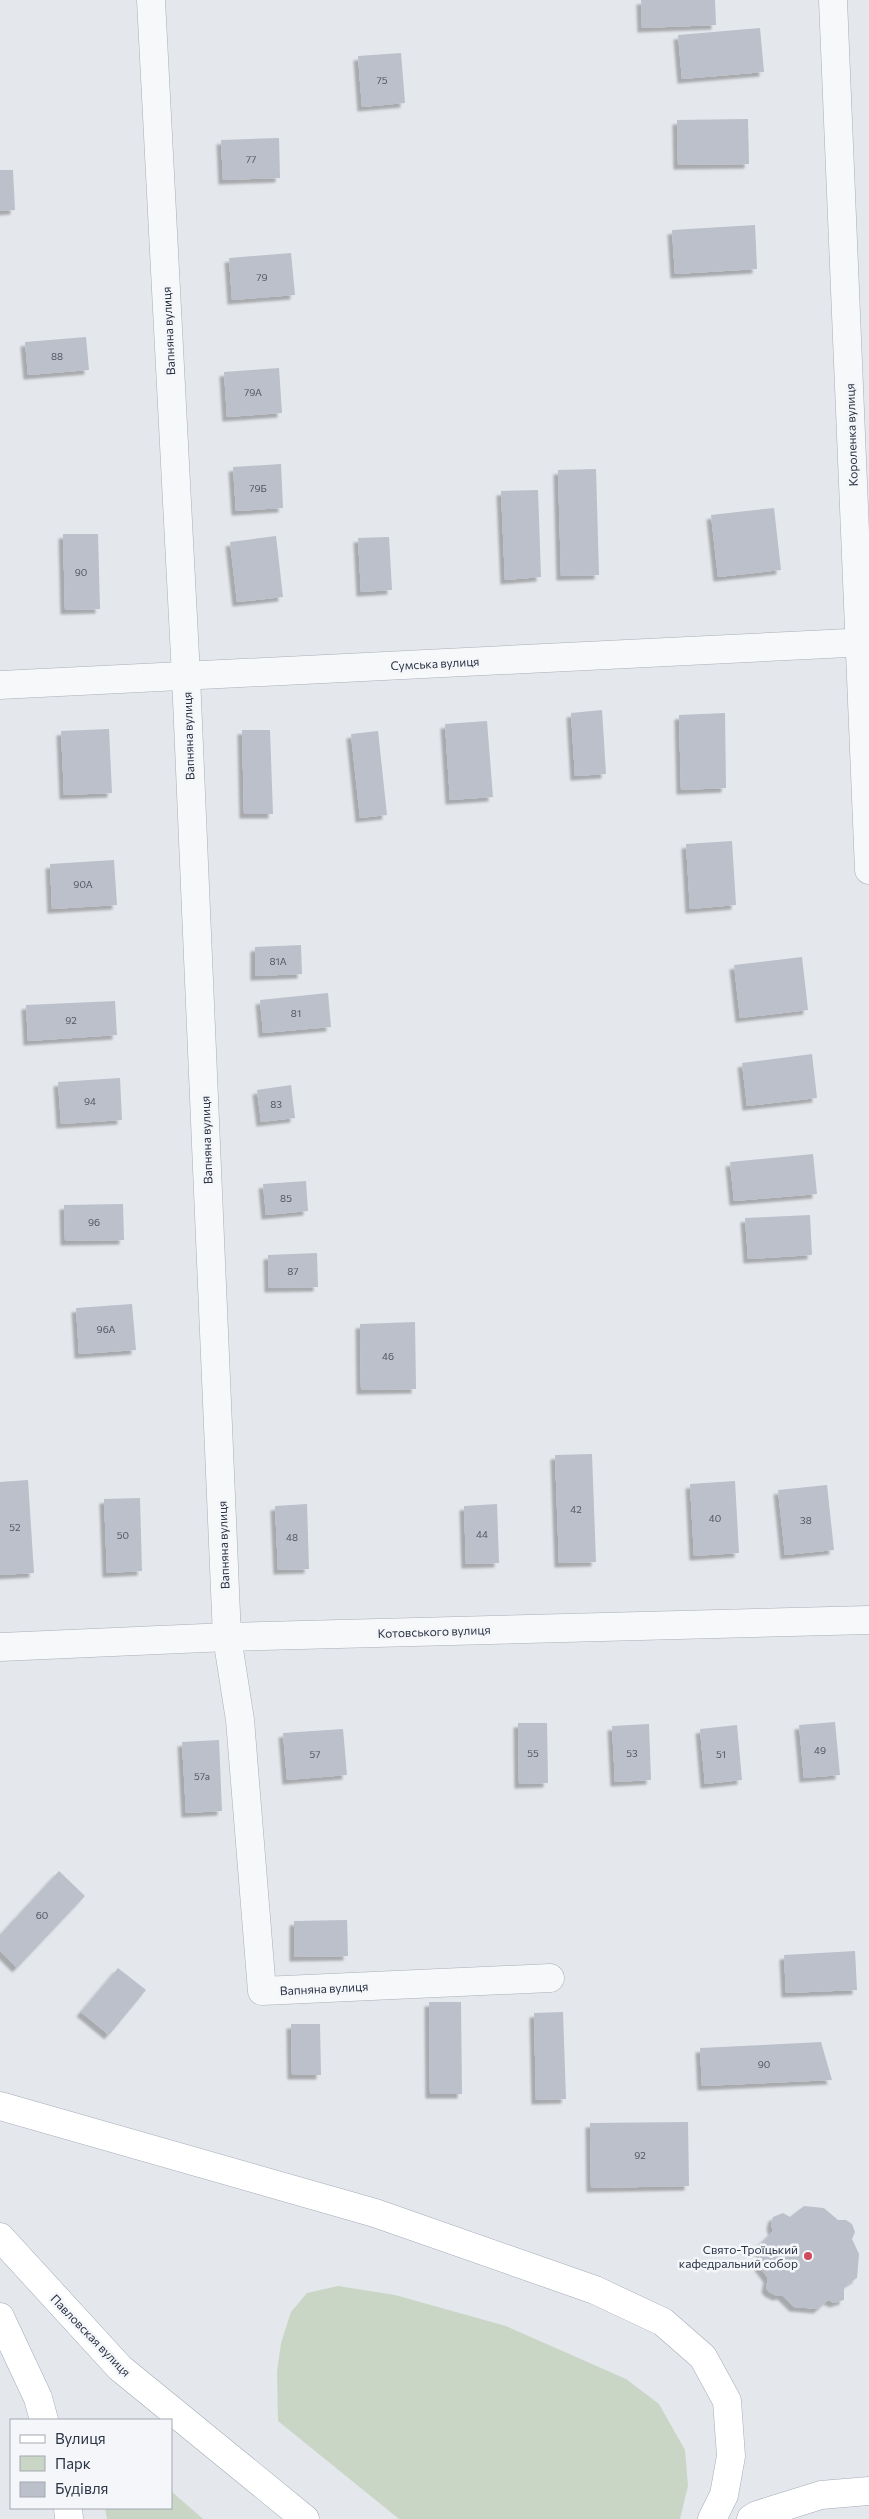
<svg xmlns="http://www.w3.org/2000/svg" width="869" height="2519" font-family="Commissioner,sans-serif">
<defs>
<filter id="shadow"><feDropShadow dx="-4.5" dy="4.5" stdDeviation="1" flood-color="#0004"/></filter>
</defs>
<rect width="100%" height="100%" fill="#e4e7ec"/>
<g fill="#c9d6c5">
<path d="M338 2286 395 2295 506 2326 626 2379 659 2404 685 2450 688 2486 680 2519H399L278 2421 277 2372 281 2343 291 2312 307 2293Z"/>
<path d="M171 2491 203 2519H107L105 2508H171Z"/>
</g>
<g fill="#bbc0ca" filter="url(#shadow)">
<path d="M641 0H715L716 25 642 28Z"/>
<path d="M760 28 764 72 682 79 678 35Z"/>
<path d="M401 53 405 103 362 107 358 56Z"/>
<path d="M748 119 749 164 678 165 677 120Z"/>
<path d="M279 138 280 178 223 180 221 140Z"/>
<path d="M0 170H13L15 210 0 211Z"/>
<path d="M755 225 757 269 675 274 672 230Z"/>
<path d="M291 253 295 295 232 300 229 258Z"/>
<path d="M86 337 89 370 28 375 25 342Z"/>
<path d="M279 368 282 413 227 417 224 372Z"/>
<path d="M281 464 283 508 236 511 233 467Z"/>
<path d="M596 469 599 575 561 576 558 470Z"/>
<path d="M538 490 541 577 505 580 501 491Z"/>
<path d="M774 508 781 570 718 577 711 515Z"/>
<path d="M63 534H98L100 609 65 610Z"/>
<path d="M276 536 283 597 237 602 230 542Z"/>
<path d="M389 537 392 590 361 592 358 538Z"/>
<path d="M602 710 606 774 575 776 571 713Z"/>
<path d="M725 713 726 788 681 790 679 715Z"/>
<path d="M487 721 493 797 450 800 445 724Z"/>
<path d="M109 729 112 793 64 795 61 731Z"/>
<path d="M242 730H270L273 814H244Z"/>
<path d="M378 731 387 815 360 818 351 734Z"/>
<path d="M732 841 736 905 690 909 686 844Z"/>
<path d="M114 860 117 905 52 909 50 864Z"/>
<path d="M301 945 302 974 255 976V947Z"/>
<path d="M802 957 808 1010 740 1018 734 965Z"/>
<path d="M328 993 331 1027 263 1033 260 1000Z"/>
<path d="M115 1001 117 1035 28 1041 26 1005Z"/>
<path d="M812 1054 817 1098 747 1106 742 1063Z"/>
<path d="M120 1078 122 1120 61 1124 58 1082Z"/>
<path d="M291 1085 295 1118 261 1122 257 1090Z"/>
<path d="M813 1154 817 1194 734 1201 730 1162Z"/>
<path d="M306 1181 308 1211 266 1215 263 1184Z"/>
<path d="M123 1204 124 1240 65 1241 64 1205Z"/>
<path d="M810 1215 812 1255 748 1259 745 1218Z"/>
<path d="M317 1253 318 1287 269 1288 268 1255Z"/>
<path d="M132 1304 136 1350 79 1354 76 1308Z"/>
<path d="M415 1322 416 1389 361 1390 360 1324Z"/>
<path d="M592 1454 596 1562 559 1563 555 1455Z"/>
<path d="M28 1480 34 1573 0 1575V1482Z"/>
<path d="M735 1481 739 1553 694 1556 690 1484Z"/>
<path d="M827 1485 834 1550 785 1555 778 1490Z"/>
<path d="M140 1498 142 1571 107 1573 104 1499Z"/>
<path d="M307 1504 309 1569 278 1570 275 1506Z"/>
<path d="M497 1504 499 1563 466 1564 464 1506Z"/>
<path d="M835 1722 840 1775 804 1778 799 1725Z"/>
<path d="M518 1723H547L548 1783 519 1784Z"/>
<path d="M649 1724 651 1780 615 1782 612 1726Z"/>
<path d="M737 1725 742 1780 705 1784 700 1729Z"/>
<path d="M343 1729 347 1775 287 1780 283 1733Z"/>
<path d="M219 1740 222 1811 186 1813 182 1742Z"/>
<path d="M59 1871 85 1896 17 1968 0 1951V1935Z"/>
<path d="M347 1920 348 1956 294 1957V1921Z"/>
<path d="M855 1951 857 1990 786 1993 784 1955Z"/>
<path d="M118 1968 146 1990 109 2035 81 2012Z"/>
<path d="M429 2002H461L462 2094H430Z"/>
<path d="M563 2012 566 2099 536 2100 534 2013Z"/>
<path d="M291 2024H320L321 2075H292Z"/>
<path d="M821 2042 832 2080 702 2086 700 2048Z"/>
<path d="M688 2122 689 2186 591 2188 590 2123Z"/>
<path d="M804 2206 824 2208 838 2220H846L852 2224 855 2232 852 2239 859 2254 857 2278 844 2286V2300L834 2303 828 2300 818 2309 794 2307 782 2295 777 2296 769 2292 766 2288 768 2278 759 2266 761 2243 773 2231 771 2225 773 2217 783 2213 790 2217Z"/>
</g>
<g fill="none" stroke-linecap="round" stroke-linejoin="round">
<g stroke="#a9aeb7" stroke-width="29">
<g id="minor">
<path d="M151 0 186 676 227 1637 240 1720 262 1991 550 1978"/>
<path d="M833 0 869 870"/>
<path d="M0 685 869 642"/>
<path d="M0 1647 227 1637 869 1620"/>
</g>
</g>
<g stroke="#a3abb8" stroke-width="29">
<g id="primary">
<path d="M0 2106 375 2213 595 2290 663 2322 703 2357 727 2401 731 2456 724 2495 712 2519"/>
<path d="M0 2237 120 2368 305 2519"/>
<path d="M0 2317 38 2398 44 2420"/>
<path d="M68 2508 69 2519"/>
<path d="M751 2519 757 2515 821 2495 869 2491"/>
</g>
</g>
<use href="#minor" stroke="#f7f8fa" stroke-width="28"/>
<use href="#primary" stroke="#fff" stroke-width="28"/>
</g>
<circle fill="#d1495b" stroke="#f4f6f9" stroke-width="2" cx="808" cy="2256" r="5"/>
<g text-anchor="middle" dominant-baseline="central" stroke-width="5" stroke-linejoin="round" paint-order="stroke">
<g font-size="10" fill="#4f5766">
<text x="382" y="80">75</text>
<text x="251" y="159">77</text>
<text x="262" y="277">79</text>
<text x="57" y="356">88</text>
<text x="253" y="392">79А</text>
<text x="258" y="488">79Б</text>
<text x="81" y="572">90</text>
<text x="83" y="884">90А</text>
<text x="278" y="961">81А</text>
<text x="296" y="1013">81</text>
<text x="71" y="1020">92</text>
<text x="90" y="1101">94</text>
<text x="276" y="1104">83</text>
<text x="286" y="1198">85</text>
<text x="94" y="1222">96</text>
<text x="293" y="1271">87</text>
<text x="106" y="1329">96А</text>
<text x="388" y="1356">46</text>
<text x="576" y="1509">42</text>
<text x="715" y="1518">40</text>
<text x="806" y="1520">38</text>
<text x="15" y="1527">52</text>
<text x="482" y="1534">44</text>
<text x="123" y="1535">50</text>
<text x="292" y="1537">48</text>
<text x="820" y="1750">49</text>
<text x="533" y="1753">55</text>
<text x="632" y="1753">53</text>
<text x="315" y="1754">57</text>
<text x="721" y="1754">51</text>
<text x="202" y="1776">57а</text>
<text x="42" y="1915">60</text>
<text x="764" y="2064">90</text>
<text x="640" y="2155">92</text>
</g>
<g font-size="12" fill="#2b3445" stroke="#f4f6f9">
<text transform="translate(168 331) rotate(-93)">Вапняна вулиця</text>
<text transform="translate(851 435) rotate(-92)">Короленка вулиця</text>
<text transform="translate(435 663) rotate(-3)">Сумська вулиця</text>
<text transform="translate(188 736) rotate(-92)">Вапняна вулиця</text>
<text transform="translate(206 1140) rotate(-92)">Вапняна вулиця</text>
<text transform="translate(223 1545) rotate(-92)">Вапняна вулиця</text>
<text transform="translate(434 1631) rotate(-2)">Котовського вулиця</text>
<text transform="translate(324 1988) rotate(-3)">Вапняна вулиця</text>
<text transform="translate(91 2335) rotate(46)">Павловская вулиця</text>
</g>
<g font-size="12" fill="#2b3445" stroke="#f4f6f9" text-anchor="end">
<text x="798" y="2249">Свято-Троїцький<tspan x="798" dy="14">кафедральний собор</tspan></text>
</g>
</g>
<rect x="10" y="2419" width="162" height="90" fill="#f4f6f9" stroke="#a4a8b1"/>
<rect x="20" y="2435" width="25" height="8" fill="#ffffff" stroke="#a4a8b1"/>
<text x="55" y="2444" font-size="15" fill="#2b3445">Вулиця</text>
<rect x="20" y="2456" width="25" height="15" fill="#c9d6c5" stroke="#a4a8b1"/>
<text x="55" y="2469" font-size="15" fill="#2b3445">Парк</text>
<rect x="20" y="2482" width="25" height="15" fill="#bbc0ca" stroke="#a4a8b1"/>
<text x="55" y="2494" font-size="15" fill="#2b3445">Будівля</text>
</svg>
